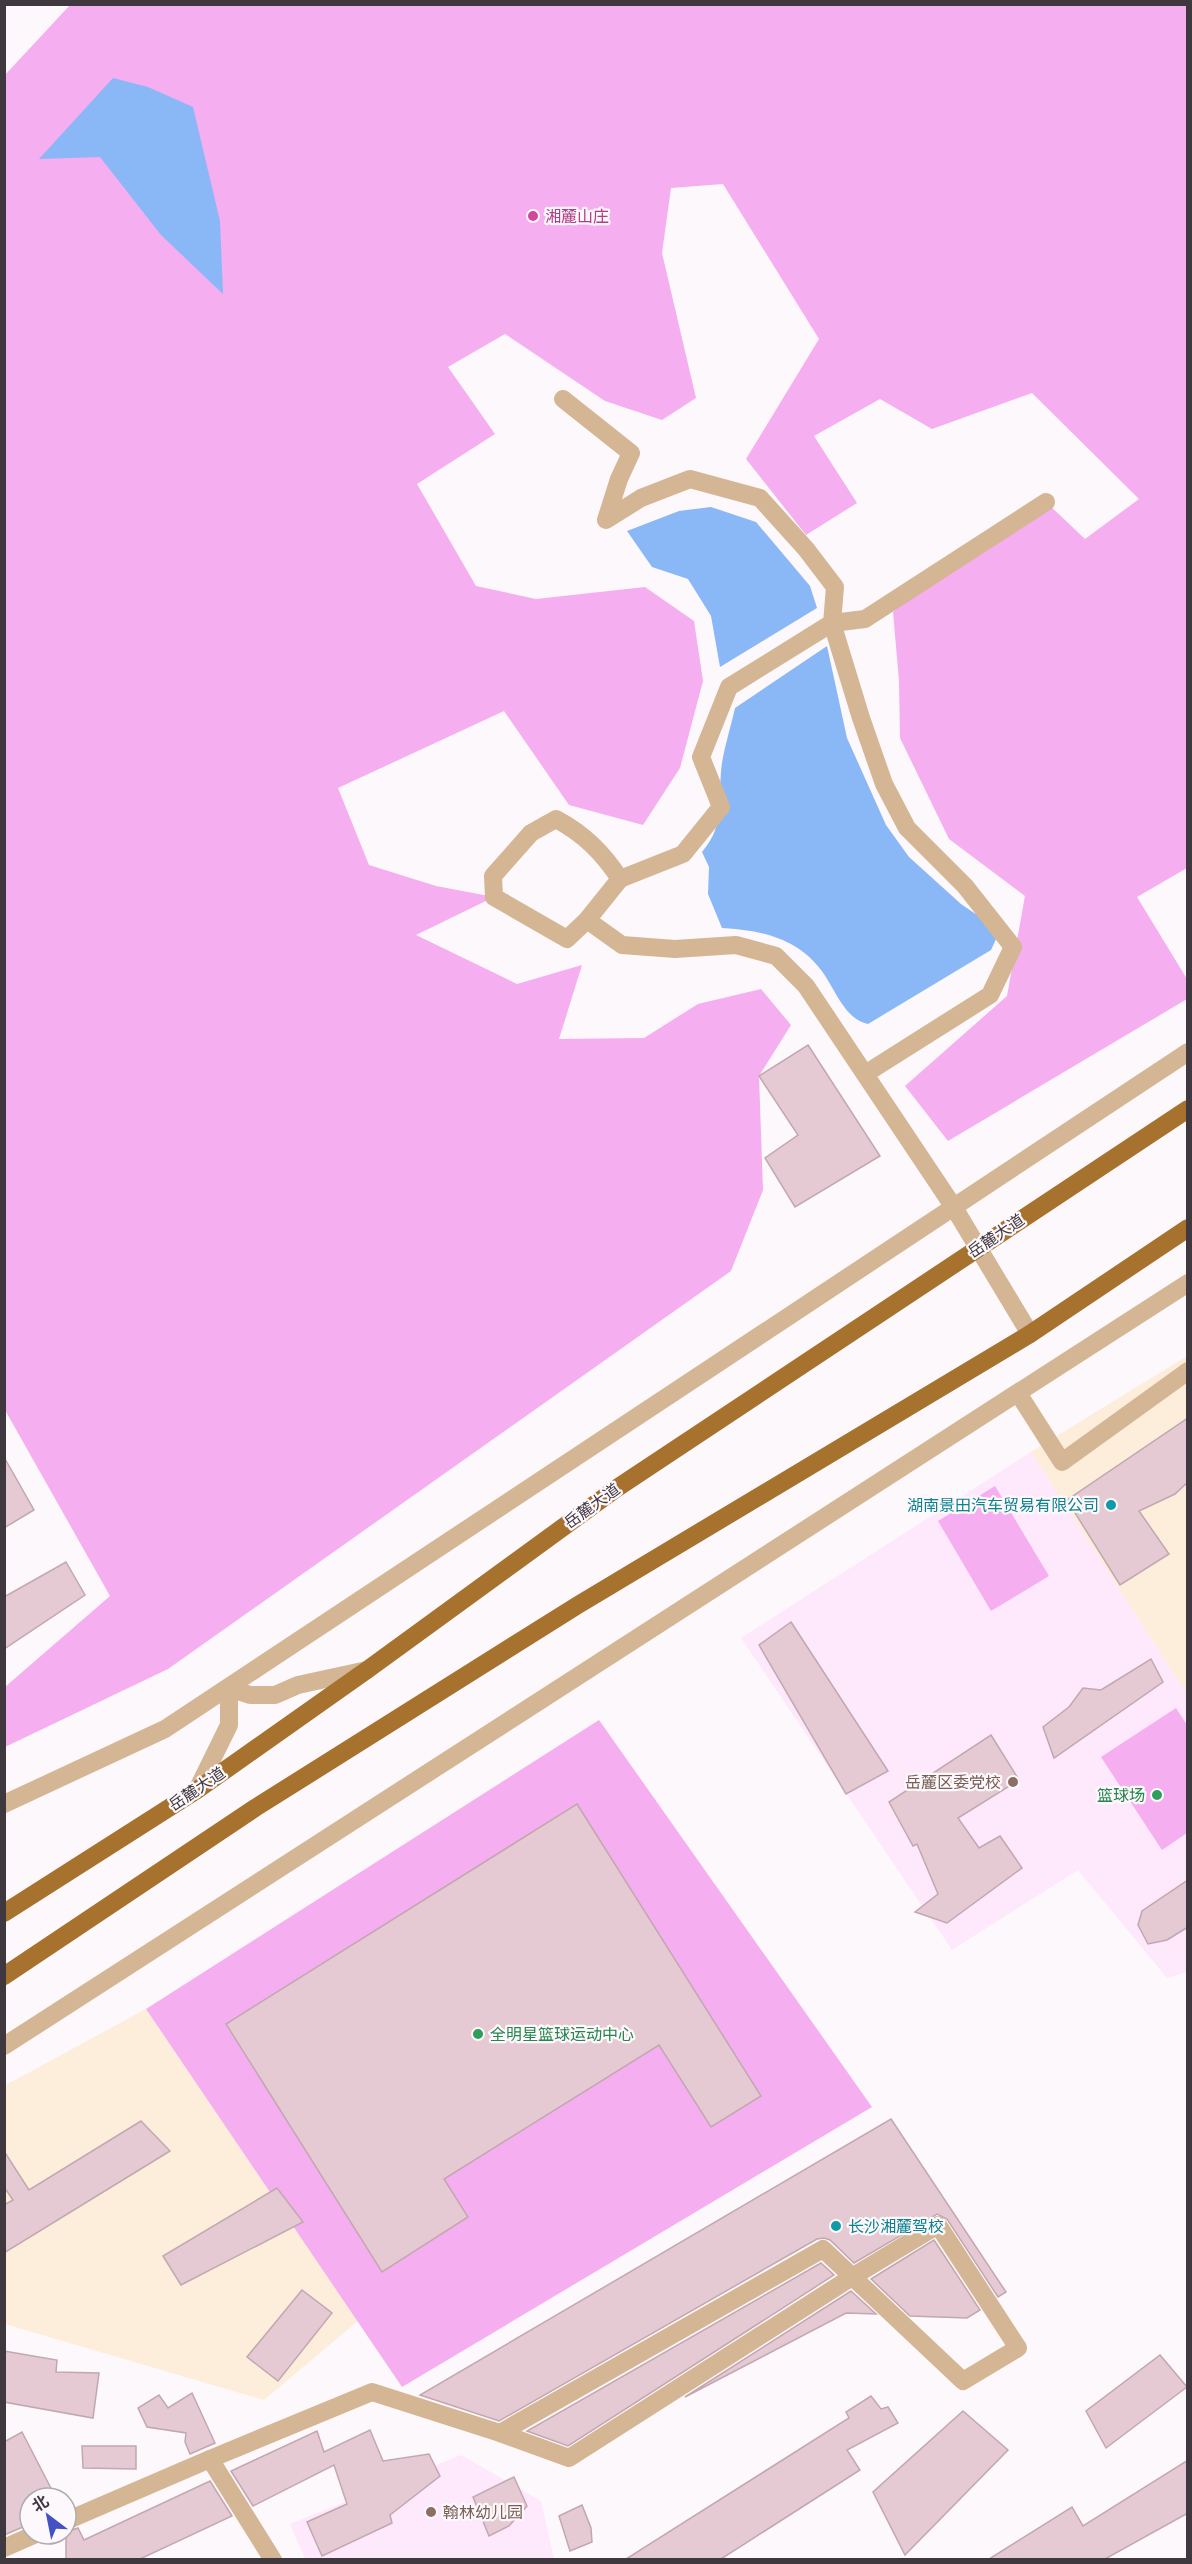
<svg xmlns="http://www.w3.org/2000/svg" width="1192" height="2564" font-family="Arial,'Noto Sans SC',sans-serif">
<rect width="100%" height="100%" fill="#fdf8fc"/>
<g fill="#fee8fc">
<path d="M1031 1452 1187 1694V1972L1167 1978 1078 1870 952 1950 741 1638Z"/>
<path d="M461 2455 541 2501 554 2559H305L290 2524Z"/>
</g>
<g fill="#fdeddb">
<path d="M1187 1356V1694L1031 1452Z"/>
<path d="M146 2009 358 2321 264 2400 5 2324 4 2086Z"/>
</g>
<g fill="#f5aef0">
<path d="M70 5H1187V868L1137 897 1187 979V999L948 1141 905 1086 1007 996 1025 896 949 839 900 738 899 681 893 612 952 561 1046 502 1085 539 1139 499 1032 393 932 429 880 399 814 436 857 503 806 535 746 459 819 339 723 184 671 188 662 253 696 398 662 420 605 401 505 334 448 367 495 434 417 484 476 586 536 599 645 587 694 621 703 681 680 768 643 825 569 805 504 711 338 788 369 865 436 886 494 897 416 935 517 984 582 965 559 1039 644 1038 698 1004 761 989 791 1025 759 1076 763 1190 731 1271 168 1669 5 1747V1687L110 1596 5 1410 4 76Z"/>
<path d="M995 1486 1049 1576 991 1611 938 1521Z"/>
<path d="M1176 1708 1187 1725V1833L1162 1850 1101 1757Z"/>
<path d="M599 1720 872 2107 402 2387 146 2009Z"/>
</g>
<g fill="#8ab7f6">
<path d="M113 78 148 87 193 107 220 221 223 294 161 235 100 157 39 159Z"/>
<path d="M711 507 756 522 810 586 817 608 720 667 711 616 688 579 652 567 627 531 679 511Z"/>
<path d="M827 646 847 738 886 825 909 857 961 904 996 928 997 937 991 950 868 1024C844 1019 835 988 821 970 797 938 760 930 722 928L708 894 709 867 702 852C727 823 717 797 722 763 725 745 731 726 735 708Z"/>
</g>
<g fill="#e6cad3" stroke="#c2a7b0" stroke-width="1.5">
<path d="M808 1045 880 1156 795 1207 765 1158 798 1135 759 1076Z"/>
<path d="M1188 1418V1482L1175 1494 1139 1511 1169 1554 1120 1585 1067 1500Z"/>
<path d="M4 1457 34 1510 4 1528Z"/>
<path d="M66 1562 85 1595 4 1649V1597Z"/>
<path d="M791 1622 888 1771 846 1794 759 1645Z"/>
<path d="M1151 1659 1163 1682 1054 1758 1043 1727 1069 1707 1083 1688 1101 1690Z"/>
<path d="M991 1735 1019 1780 958 1818 979 1848 1000 1836 1022 1868 947 1923 915 1912 938 1894 917 1844 913 1846 889 1802Z"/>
<path d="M577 1804 761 2096 711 2127 659 2045 444 2179 468 2217 382 2272 226 2024Z"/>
<path d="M1188 1880V1927L1167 1940 1148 1944 1138 1925 1142 1911Z"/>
<path d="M891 2119 1006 2292 998 2297 947 2219 937 2214 854 2263 830 2240 824 2238 817 2239 499 2421 420 2395Z"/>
<path d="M141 2121 170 2151 4 2253V2205L13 2200 4 2187V2151L29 2190Z"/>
<path d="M277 2188 303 2222 181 2285 163 2256Z"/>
<path d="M934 2240 980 2310 967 2318 910 2316 871 2279Z"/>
<path d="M821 2263 834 2275 568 2446 527 2431Z"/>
<path d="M302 2290 332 2313 278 2381 247 2357Z"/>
<path d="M851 2291 876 2314 846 2313 685 2397Z"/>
<path d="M4 2351 57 2360 56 2372 99 2373 93 2418 4 2402Z"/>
<path d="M1160 2355 1187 2387 1106 2448 1086 2411Z"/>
<path d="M192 2393 215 2443 190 2454 185 2442 186 2433 147 2427 138 2408 159 2395 168 2408Z"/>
<path d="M871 2396 881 2409 888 2407 898 2423 847 2450 860 2470 721 2559H626L849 2418 846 2412Z"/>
<path d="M963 2411 1008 2450 905 2555 873 2492Z"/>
<path d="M370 2430 383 2461 429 2454 440 2476 390 2515 392 2523 322 2556 307 2522 347 2504 334 2465 253 2506 231 2471 317 2431 324 2452Z"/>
<path d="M22 2432 56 2498H30V2524L4 2535V2442Z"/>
<path d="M82 2446H136V2469L83 2468Z"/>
<path d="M1188 2460V2513L1105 2559H989L1072 2507 1083 2526Z"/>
<path d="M514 2477 527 2506 509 2526 489 2536 473 2497Z"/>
<path d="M210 2481 232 2516 140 2559H66V2532L78 2528 84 2540Z"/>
<path d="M582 2505 591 2528 592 2542 570 2551 559 2516Z"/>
</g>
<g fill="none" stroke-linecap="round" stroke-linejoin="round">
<g stroke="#d4b694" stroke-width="18">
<path d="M563 399 631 453 619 479 606 520 641 498 690 479 760 498 806 549 835 587 832 623 729 687 701 757 721 807 683 854 620 879"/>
<path d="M587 920 620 879C603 853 584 834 556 819L531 833 493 876 494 897 567 939 587 920 622 945 675 949 736 945 776 956 806 986 953 1206 1030 1334"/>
<path d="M865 1074 990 995 1013 947 965 886 907 828 884 784 861 718 832 623 865 619 1046 502"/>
<path d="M1018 1393 1062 1462 1188 1371"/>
<path d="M210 2459 372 2392 500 2433 823 2249 963 2381 1018 2348 938 2225 852 2277 569 2458 500 2433"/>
<path d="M66 2521 210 2459 273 2560"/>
<path d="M4 2548 36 2534"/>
</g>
<g stroke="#d4b694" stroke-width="18">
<path d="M197 1790 229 1725V1688L250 1695H275L298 1685 367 1670"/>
<path d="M4 1804 165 1729 1188 1052"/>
<path d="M4 2046 1188 1283"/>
</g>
<g stroke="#a6722d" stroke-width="18">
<path d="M4 1913 197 1790 367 1670 617 1488 1188 1109"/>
<path d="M4 1976 255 1808 578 1605 1030 1334 1188 1228"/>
</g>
</g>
<circle fill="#d1479c" stroke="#fdf8fc" stroke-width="2" cx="533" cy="216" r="6"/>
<g fill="#0f9aa8" stroke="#fdf8fc" stroke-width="2">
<circle cx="1111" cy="1505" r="6"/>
<circle cx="836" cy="2226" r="6"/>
</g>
<g fill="#8d6e63" stroke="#fdf8fc" stroke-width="2">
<circle cx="1013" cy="1782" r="6"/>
<circle cx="431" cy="2512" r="6"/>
</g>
<g fill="#2e9e5b" stroke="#fdf8fc" stroke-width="2">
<circle cx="1157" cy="1795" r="6"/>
<circle cx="478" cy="2034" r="6"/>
</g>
<g text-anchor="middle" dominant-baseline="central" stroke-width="4.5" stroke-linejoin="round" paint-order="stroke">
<g font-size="16" fill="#b23c85" stroke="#fdf8fc" text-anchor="start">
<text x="545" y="216">湘麓山庄</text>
</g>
<g font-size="16" fill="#40383f" stroke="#fdf8fc">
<text transform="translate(996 1236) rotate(-34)">岳麓大道</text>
<text transform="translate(592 1506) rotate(-36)">岳麓大道</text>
<text transform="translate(197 1789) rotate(-34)">岳麓大道</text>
</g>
<g font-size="16" fill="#0d838f" stroke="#fdf8fc" text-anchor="end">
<text x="1099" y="1505">湖南景田汽车贸易有限公司</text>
<text x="848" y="2226" text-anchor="start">长沙湘麓驾校</text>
</g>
<g font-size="16" fill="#785e54" stroke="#fdf8fc" text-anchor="end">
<text x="1001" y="1782">岳麓区委党校</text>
<text x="443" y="2512" text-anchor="start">翰林幼儿园</text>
</g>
<g font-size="16" fill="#27864d" stroke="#fdf8fc" text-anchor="end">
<text x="1145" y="1795">篮球场</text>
<text x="490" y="2034" text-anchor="start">全明星篮球运动中心</text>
</g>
</g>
<rect width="1192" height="2564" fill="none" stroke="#40383f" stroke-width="12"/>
<g transform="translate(48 2516) rotate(328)"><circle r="28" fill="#fdf8fc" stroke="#b1abb0" stroke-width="1.5"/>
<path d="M0-4.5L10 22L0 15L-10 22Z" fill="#4351c5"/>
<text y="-9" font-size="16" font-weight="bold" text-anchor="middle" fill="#40383f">北</text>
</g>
</svg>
